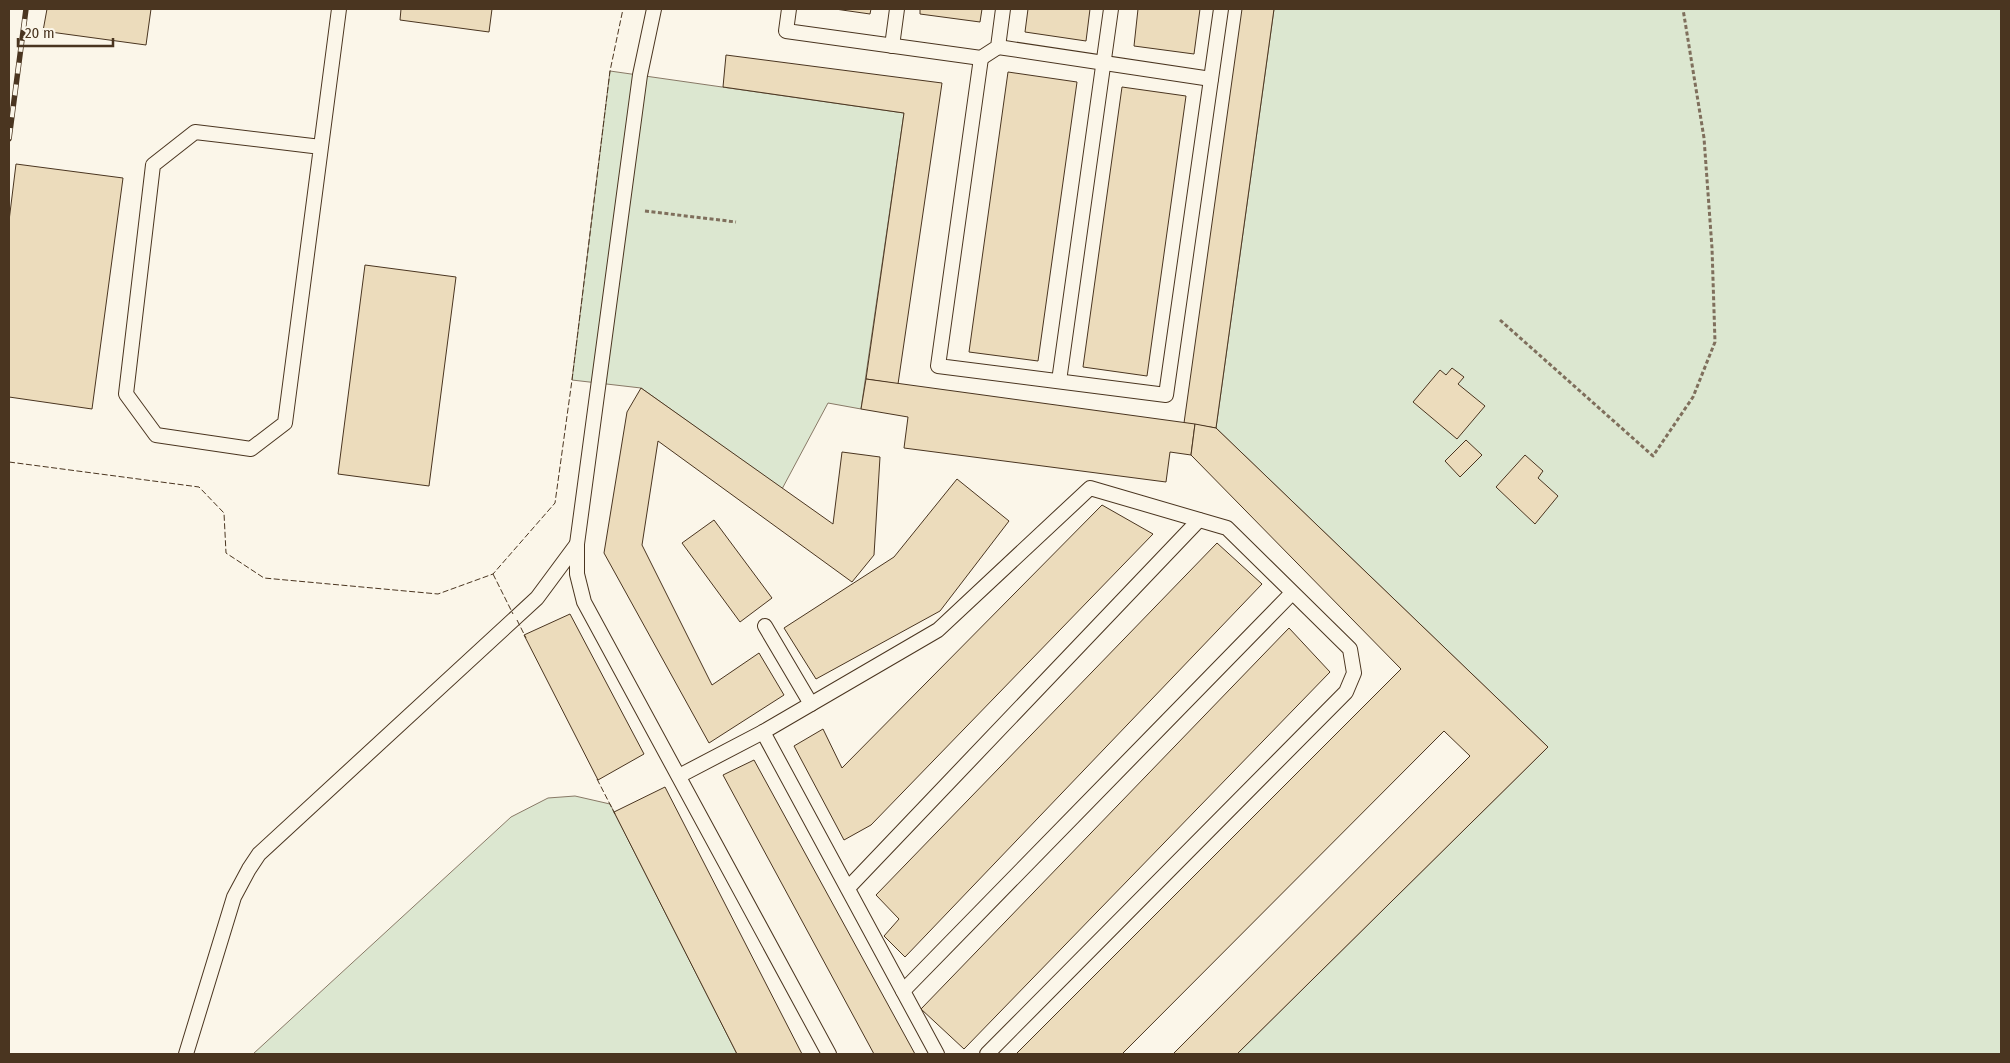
<svg xmlns="http://www.w3.org/2000/svg" width="2010" height="1063" font-family="'Fira Sans Condensed',sans-serif">
<rect width="100%" height="100%" fill="#fbf6e9"/>
<g fill="#dce7d0" stroke="#887966">
<path d="M1274 9H2001V1054H1237L1548 747 1216 428Z"/>
<path d="M610 71 904 113 861 409 828 403 782 489 641 388 572 380Z"/>
<path d="M575 796 610 804 737 1054H253L511 817 548 798Z"/>
</g>
<g fill="#ecdcbc" stroke="#4a3520">
<path d="M47 9H151L146 45 43 31Z"/>
<path d="M401 9H492L489 32 400 20Z"/>
<path d="M835 9H871L870 14Z"/>
<path d="M920 9H982L980 22 920 14Z"/>
<path d="M1028 9H1090L1086 41 1025 32Z"/>
<path d="M1138 9H1200L1194 54 1134 46Z"/>
<path d="M1242 9H1274L1216 428 1184 423Z"/>
<path d="M726 55 942 83 898 384 866 379 904 113 723 87Z"/>
<path d="M1008 72 1077 82 1038 361 969 352Z"/>
<path d="M1122 87 1186 96 1147 376 1083 367Z"/>
<path d="M16 164 123 178 92 409 9 397V221Z"/>
<path d="M365 265 456 277 429 486 338 474Z"/>
<path d="M1452 368 1464 377 1458 384 1485 406 1457 439 1413 402 1440 370 1446 375Z"/>
<path d="M866 379 1195 424 1191 455 1170 452 1166 482 904 448 908 417 861 409Z"/>
<path d="M641 388 833 524 842 452 880 457 874 555 852 582 658 441 642 545 712 685 759 653 784 695 709 743 604 553 627 412Z"/>
<path d="M1195 424 1216 428 1548 747 1237 1054H1173L1470 756 1444 731 1122 1054H1016L1401 669 1191 455Z"/>
<path d="M1466 440 1482 455 1460 477 1445 461Z"/>
<path d="M1525 455 1543 471 1538 478 1558 496 1535 524 1496 487Z"/>
<path d="M957 479 1009 521 940 611 816 679 784 628 894 557Z"/>
<path d="M1102 505 1153 534 871 825 844 840 794 746 823 729 842 768Z"/>
<path d="M714 520 772 598 740 622 682 543Z"/>
<path d="M1217 543 1262 584 905 957 884 936 899 919 876 895Z"/>
<path d="M570 614 644 754 598 780 524 635Z"/>
<path d="M1289 628 1330 672 964 1049 921 1009Z"/>
<path d="M754 760 915 1054H874L723 775Z"/>
<path d="M665 787 802 1054H737L614 812Z"/>
</g>
<g fill="none" stroke-linecap="round" stroke-linejoin="round">
<g stroke="#4a3520" stroke-width="16">
<g id="lane">
<path d="M654 9 640 75 577 544V574L584 602 829 1054"/>
<path d="M789 9 786 31 981 58 998 47 1003 9"/>
<path d="M892 46 897 9"/>
<path d="M998 47 1211 79"/>
<path d="M981 58 938 366 1166 395 1221 9"/>
<path d="M321 147 195 132 153 165 126 394 156 435 251 449 285 423 339 9"/>
<path d="M1059 381 1111 9"/>
<path d="M765 626 811 704"/>
<path d="M763 732 937 1054"/>
<path d="M679 776 763 732 938 630 1090 488 1227 528 1350 649 1354 673 1346 692 987 1054"/>
<path d="M848 888 1199 520"/>
<path d="M903 991 1292 593"/>
<path d="M186 1054 234 897 249 869 259 854 537 598 577 544"/>
</g>
</g>
<g stroke="#7f6f5c" stroke-width="3" stroke-dasharray="4 2.5" stroke-linecap="butt">
<path d="M645 211 736 222"/>
<path d="M1500 320 1653 456 1693 397 1715 342 1712 248 1704 138 1683 9"/>
</g>
<use href="#lane" stroke="#fbf6e9" stroke-width="14"/>
<g stroke="#4a3520" stroke-width="5.5">
<path id="rail" d="M9 139 26 9"/>
</g>
<use href="#rail" stroke="#fbf6e9" stroke-width="4" stroke-dasharray="11" stroke-linecap="butt"/>
<g stroke="#4a3520" stroke-width="1" stroke-dasharray="6 2.5" stroke-linecap="butt">
<path d="M9 462 199 487 224 513 226 553 264 578 438 594 493 574 555 503 572 380 610 71 623 9"/>
<path d="M493 574 513 614"/>
<path d="M517 620 526 638"/>
<path d="M597 779 615 814"/>
</g>
</g>
<rect width="2010" height="1063" fill="none" stroke="#4a3520" stroke-width="20"/>
<path d="M18 38v8h95v-8" fill="none" stroke="#4a3520" stroke-width="2.5"/>
<text x="25" y="38" font-size="15" fill="#4a3520" stroke="#fbf6e9" stroke-width="4" paint-order="stroke">20 m</text>
</svg>
